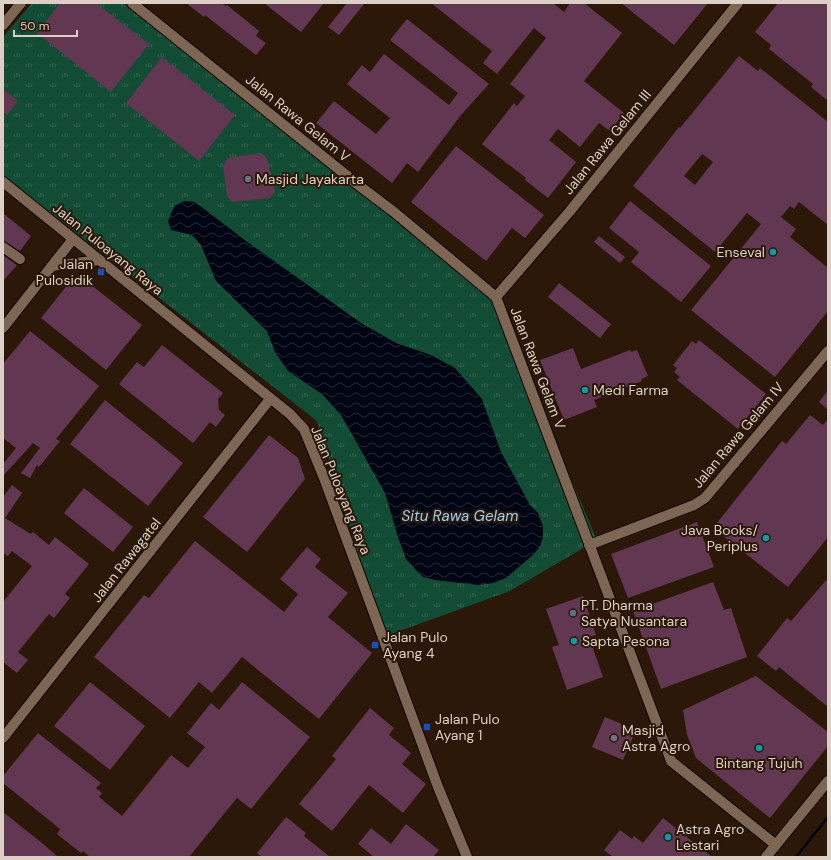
<svg xmlns="http://www.w3.org/2000/svg" width="831" height="860" font-family="'DM Sans',sans-serif">
<defs>
<pattern id="park-tufts" width="24" height="20" patternUnits="userSpaceOnUse"><rect width="24" height="20" fill="#124c35"/><path d="M3 7l-1-3M5 7V3M7 7l1-3M15 17l-1-3M17 17v-4M19 17l1-3" fill="none" stroke="#346551"/></pattern>
<pattern id="water-waves" width="16" height="10" patternUnits="userSpaceOnUse"><rect width="16" height="10" fill="#000513"/><path d="M0 5q4-4 8 0t8 0" fill="none" stroke="#252834"/></pattern>
</defs>
<rect width="100%" height="100%" fill="#2b1808"/>
<path fill="url(#park-tufts)" d="M32 3H123L495 300 597 540 510 591 383 637 317 421 3 176V37Z"/>
<path fill="url(#water-waves)" d="M185 201 195 202 246 241 361 323 396 343 431 355 455 368 482 399 501 452 530 505 538 513 543 526V537L540 546 534 554 506 578 493 583 479 585 435 580 423 577 415 569 406 559 398 537 385 493 341 415 322 394 288 371 275 352 267 331 216 281 201 245 192 235 171 230 168 221 175 205Z"/>
<g fill="none" stroke-linecap="round" stroke-linejoin="round">
<path stroke="#000513" stroke-width="2.5" d="M796 857 828 817"/>
</g>
<g fill="#623752" fill-rule="evenodd">
<path d="M60 3H96L149 44 111 92 37 33Z"/>
<path d="M186 3H221L226 6 227 5 259 31 256 36 266 43 256 55 205 15 204 17Z"/>
<path d="M264 3H324L301 32Z"/>
<path d="M347 3H365L339 35 328 27Z"/>
<path d="M431 3H553L564 12 570 3H584L622 33 584 81 624 113 610 131 599 123 580 147 558 129 549 140 576 162 548 198 525 180 526 178 482 144 514 103 517 106 525 96 510 84 546 38 534 28 497 74 483 63 492 51Z"/>
<path d="M621 3H708L674 45Z"/>
<path d="M778 3H828V101L811 87 813 84 769 49 771 45 755 32Z"/>
<path d="M407 19 489 84 461 115 418 172 407 163 392 183 316 123 334 101 376 134 390 118 347 84 362 65 370 72 384 54 449 105 458 93 390 40Z"/>
<path d="M739 56 758 71 760 68 828 122V225L799 202 794 209 790 206 781 217 796 229 790 237 828 268V311L775 377 691 310 761 224 747 213 715 252 633 186 679 127 680 128ZM702 154 713 162 695 185 684 176Z"/>
<path d="M162 57 235 115 199 161 126 103Z"/>
<path d="M3 89 18 101 7 115 3 112Z"/>
<path d="M456 146 544 215 525 238 512 228 486 261 411 202Z"/>
<path d="M261 153 267 158 275 192 270 198 232 202 227 196 223 165 228 158Z"/>
<path d="M630 201 711 266 681 302 631 262 639 252 609 228Z"/>
<path d="M3 213 31 236 20 251 3 241Z"/>
<path d="M599 236 625 257 620 263 594 242Z"/>
<path d="M3 255 17 265 3 281Z"/>
<path d="M76 278 86 281 142 325 106 370 41 318 69 283Z"/>
<path d="M559 283 611 324 600 338 548 297Z"/>
<path d="M30 331 99 386 56 439 60 441 39 467 37 465 30 478 21 473 40 448 33 443 3 476V464L16 448 3 438V364Z"/>
<path d="M699 340 766 394 738 429 677 380 680 377 674 372 677 368 673 365 692 341 696 344Z"/>
<path d="M162 345 223 393 218 399 219 410 225 415 216 427 210 422 193 443 119 384 137 362 144 367Z"/>
<path d="M573 348 581 369 630 350 631 352 637 350 648 376 641 379 642 381 594 400 597 407 564 420 540 360Z"/>
<path d="M828 390V410L819 402Z"/>
<path d="M105 400 183 463 148 506 70 444Z"/>
<path d="M810 415 823 425 828 419V537L788 587 713 528 782 441 786 444Z"/>
<path d="M269 435 298 458 305 479 247 552 203 517Z"/>
<path d="M12 485 22 493 5 518 31 534 33 532 49 545 55 537 89 564 65 594 70 598 54 618 49 614 18 652 28 660 17 673 3 662V602L32 566 12 551 8 556 3 553V497Z"/>
<path d="M84 488 133 527 113 552 64 513Z"/>
<path d="M697 522 714 567 628 598 611 554Z"/>
<path d="M195 541 284 612 298 594 280 579 307 547 321 559 315 567 348 593 328 617 372 653 319 719 242 657 212 693 199 682 170 718 94 657 144 595 149 598Z"/>
<path d="M828 578V707L779 667 776 671 757 656 787 618 791 621Z"/>
<path d="M713 582 724 610 731 608 747 657 661 689 633 611Z"/>
<path d="M583 596 596 635 589 637 603 677 567 690 552 647 559 645 546 609Z"/>
<path d="M756 676 828 732V746L770 818 696 758 687 735 683 710Z"/>
<path d="M90 682 145 726 110 770 54 726Z"/>
<path d="M242 682 310 737 251 809 237 798 189 857H90L83 851 81 853 57 834 60 829 3 783V776L38 733 101 783 96 788 102 793 99 797 122 816 171 755 188 768 205 747 187 733 211 703 219 710Z"/>
<path d="M370 708 394 728 389 735 411 753 402 764 426 784 403 813 369 785 332 831 299 804 336 759 332 756Z"/>
<path d="M605 717 636 730 623 760 592 747Z"/>
<path d="M3 812 42 843 58 857H3Z"/>
<path d="M286 817 306 833 304 836 330 857H262L257 853Z"/>
<path d="M663 818 712 857H613L604 850 620 830 632 839 634 836 643 843Z"/>
<path d="M406 824 439 850 433 857H374L358 844 371 828 391 844Z"/>
</g>
<g fill="none" stroke-linecap="round" stroke-linejoin="round">
<g stroke="#120400" stroke-width="12">
<g id="minor">
<path d="M132 3 361 187 394 212 496 297 671 761 776 845"/>
<path d="M3 247 20 259"/>
<path d="M496 297 570 211 738 3"/>
<path d="M3 328 73 239"/>
<path d="M589 545 694 505 705 498 828 351"/>
<path d="M3 738 270 399"/>
<path d="M766 857 828 781"/>
</g>
</g>
<g stroke="#120400" stroke-width="12">
<g id="tertiary">
<path d="M3 25 21 3"/>
<path d="M3 182 290 414 304 429 324 478 438 787 467 857"/>
<path d="M52 266 100 260"/>
</g>
</g>
<use href="#minor" stroke="#7d6654" stroke-width="10"/>
<use href="#tertiary" stroke="#7d6654" stroke-width="10"/>
</g>
<g fill="#6b7280" stroke="#2b1808" stroke-width="1.5">
<circle cx="248" cy="179" r="4"/>
<circle cx="614" cy="738" r="4"/>
</g>
<g fill="#0f9aa8" stroke="#2b1808" stroke-width="1.5">
<circle cx="773" cy="252" r="4"/>
<circle cx="585" cy="390" r="4"/>
<circle cx="766" cy="538" r="4"/>
<circle cx="574" cy="641" r="4"/>
<circle cx="759" cy="748" r="4"/>
<circle cx="668" cy="837" r="4"/>
</g>
<g fill="#1a4fb4" stroke="#2b1808" stroke-width="1.5">
<rect x="97" y="268" width="8" height="8" rx="2"/>
<rect x="371" y="641" width="8" height="8" rx="2"/>
<rect x="423" y="723" width="8" height="8" rx="2"/>
</g>
<circle fill="#5c6f8a" stroke="#2b1808" stroke-width="1.5" cx="573" cy="613" r="4"/>
<g text-anchor="middle" dominant-baseline="central" stroke-width="4" stroke-linejoin="round" paint-order="stroke">
<g font-size="14" fill="#dccfc5" stroke="#2b1808">
<text transform="translate(298 118) rotate(39)">Jalan Rawa Gelam V</text>
<text transform="translate(607 142) rotate(-51)">Jalan Rawa Gelam III</text>
<text transform="translate(108 249) rotate(39)">Jalan Puloayang Raya</text>
<text transform="translate(538 368) rotate(69)">Jalan Rawa Gelam V</text>
<text transform="translate(738 435) rotate(-50)">Jalan Rawa Gelam IV</text>
<text transform="translate(341 490) rotate(68)">Jalan Puloayang Raya</text>
<text transform="translate(126 560) rotate(-52)">Jalan Rawagatel</text>
</g>
<g font-size="14" fill="#dccfc5" stroke="#2b1808" text-anchor="start">
<text x="256" y="179">Masjid Jayakarta</text>
<text x="765" y="252" text-anchor="end">Enseval</text>
<text x="93" y="264" text-anchor="end">Jalan<tspan x="93" dy="16">Pulosidik</tspan></text>
<text x="593" y="390">Medi Farma</text>
<text x="758" y="530" text-anchor="end">Java Books/<tspan x="758" dy="16">Periplus</tspan></text>
<text x="581" y="605">PT. Dharma<tspan x="581" dy="16">Satya Nusantara</tspan></text>
<text x="383" y="637">Jalan Pulo<tspan x="383" dy="16">Ayang 4</tspan></text>
<text x="582" y="641">Sapta Pesona</text>
<text x="435" y="719">Jalan Pulo<tspan x="435" dy="16">Ayang 1</tspan></text>
<text x="622" y="730">Masjid<tspan x="622" dy="16">Astra Agro</tspan></text>
<text x="759" y="763" text-anchor="middle">Bintang Tujuh</text>
<text x="676" y="829">Astra Agro<tspan x="676" dy="16">Lestari</tspan></text>
</g>
<g font-size="15" font-style="italic" fill="#98d0fa" stroke="#2b1808">
<text x="460" y="516">Situ Rawa Gelam</text>
</g>
</g>
<rect width="831" height="860" fill="none" stroke="#dccfc5" stroke-width="8"/>
<path d="M14 30v6h63v-6" fill="none" stroke="#dccfc5" stroke-width="2"/>
<text x="20" y="30" font-size="12" fill="#dccfc5" stroke="#2b1808" stroke-width="3" paint-order="stroke">50 m</text>
</svg>
